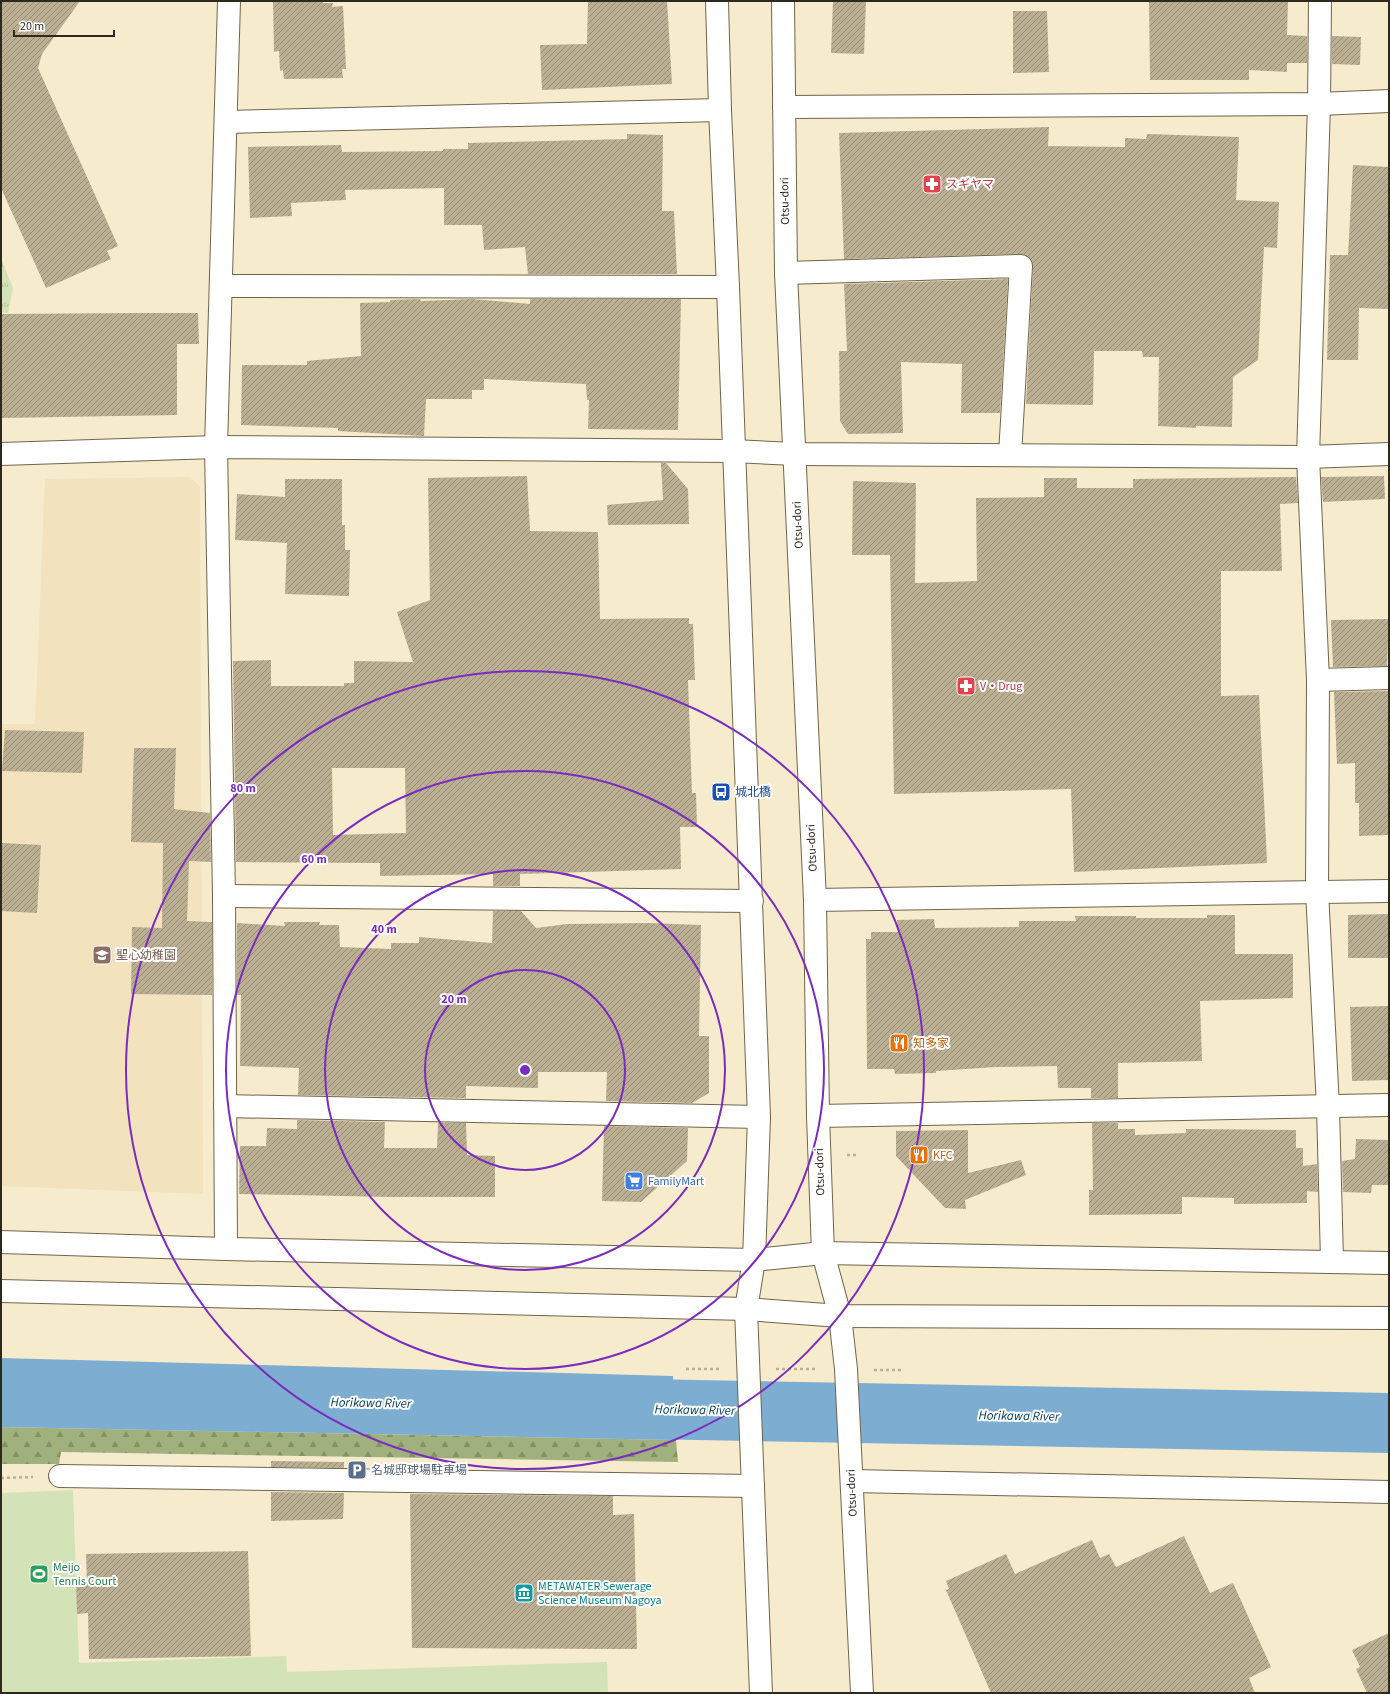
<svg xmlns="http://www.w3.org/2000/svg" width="1390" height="1694" font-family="'Source Sans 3','Noto Sans JP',sans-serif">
<defs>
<pattern id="grass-tufts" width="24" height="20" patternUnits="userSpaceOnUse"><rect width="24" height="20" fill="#d4e2b7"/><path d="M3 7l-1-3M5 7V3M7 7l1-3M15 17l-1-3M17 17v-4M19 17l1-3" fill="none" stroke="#b6c29d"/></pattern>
<pattern id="forest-firs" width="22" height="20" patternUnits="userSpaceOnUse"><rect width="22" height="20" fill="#a1b17d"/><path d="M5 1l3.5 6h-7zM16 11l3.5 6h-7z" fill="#849066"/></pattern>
<pattern id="building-hatch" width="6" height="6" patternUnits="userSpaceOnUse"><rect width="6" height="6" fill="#bbaf93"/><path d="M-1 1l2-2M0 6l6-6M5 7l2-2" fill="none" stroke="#988e77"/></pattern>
</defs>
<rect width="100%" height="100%" fill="#f7ebcd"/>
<path fill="#f2e2bd" d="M190 477 200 487 203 1194 1 1186V724H35L45 479Z"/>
<path fill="url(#grass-tufts)" d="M1 258 13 288 8 313 1 312Z"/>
<path fill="url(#forest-firs)" d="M1 1427 676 1440 678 1462 61 1452 59 1464H1Z"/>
<path fill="#d4e2b7" d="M73 1490 79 1663 286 1656 287 1672 607 1662 608 1693H1V1493Z"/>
<path fill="#7daed1" d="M1 1358 673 1376 676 1440 1 1427Z"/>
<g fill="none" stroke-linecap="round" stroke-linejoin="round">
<path stroke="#7daed1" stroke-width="60" d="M591 1408 1389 1423"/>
</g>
<g fill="url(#building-hatch)" fill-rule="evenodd">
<path d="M1 1H80L42 54 38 68 118 246 107 251 111 259 46 288 1 188Z"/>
<path d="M273 1H323V3H333L332 7 343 6 346 69H342L343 78 284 79 283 70 280 71 279 51 274 52Z"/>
<path d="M588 1H667L672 84 542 90 540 45 587 44Z"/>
<path d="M833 1H866L864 54 831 53Z"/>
<path d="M1149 1H1288L1287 35 1307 36V63H1287V72L1249 70V80H1150Z"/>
<path d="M1013 11H1047L1049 72 1013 73Z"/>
<path d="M1332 36 1361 37 1360 65 1332 64Z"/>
<path d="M1049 127 1048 146 1125 147V138L1146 139 1147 134 1239 137 1236 200 1279 202 1277 248 1264 247 1258 360 1233 377 1232 427 1196 426V428L1158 426 1159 357H1143L1142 351H1094L1093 405 1026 404 1033 267 1032 260 1027 255 1021 254 844 259 839 133Z"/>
<path d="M627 134 663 135 662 211H674L677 274H528L525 247 484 250 482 225H444V188L345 190 346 200 291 203 292 216 250 218 248 147 341 145 342 152 443 151V149H468V143L627 139Z"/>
<path d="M1353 165 1389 167V309L1359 308 1358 360H1327L1330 255H1348Z"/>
<path d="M1008 279 1000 413H961L962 364 901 362 903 433 848 434 840 421 839 351H847L844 284Z"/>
<path d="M419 299H420L421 301 472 299 530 304V299H681L678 430 588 429 589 400H587L586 384 484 379V390H472V399H426L424 436 338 431V428L241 425 242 365H307V361L361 356 360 303 390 302V300Z"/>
<path d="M138 313H198L199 344H177V415L1 418V314Z"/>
<path d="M661 463H666L688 489 689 524 608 525 607 505 663 500Z"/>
<path d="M527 476 530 531 598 532 600 619 689 618V624H693L695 680H688L692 793H696L697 827H680L681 869 520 874V886H493V874L380 876V863L236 862 233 661 271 660V686H344V683H354V661L413 662 397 612 430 600 428 478ZM332 768H405L406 833 333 835Z"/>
<path d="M1384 476 1385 499 1323 502 1321 477Z"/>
<path d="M1296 477 1298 503 1280 504 1282 571H1221V696L1259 695 1267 863 1074 872 1071 789 894 794 890 555H852L853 481 916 483 915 583 977 581 976 498 1044 497V478H1077V488H1133V479Z"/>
<path d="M285 479H342V525H345V550H350L349 596 285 594 287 543 235 540 237 494 285 497Z"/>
<path d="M1389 619 1387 666 1333 667 1331 620Z"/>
<path d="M1388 691 1389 835 1359 836V803H1355V763L1337 764 1334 692Z"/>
<path d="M5 730 84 732 82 773 2 771Z"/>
<path d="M134 748H176L174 809 210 813 211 862 189 861 187 921 212 922V995L131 994 132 927 162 928 163 843 131 842Z"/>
<path d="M1 843 41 845 37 913 1 911Z"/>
<path d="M493 911H521L536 928 567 924 648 923 701 925 699 1036H709V1093L692 1103 606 1101 607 1072H538V1088L466 1086V1098L298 1095 299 1068 240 1066 241 995H237V923L285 926 284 922H320L319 925H339L340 947 391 949V943H419V937L492 943Z"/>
<path d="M1389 914V958H1348V915Z"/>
<path d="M1207 915H1235V954H1293V998L1200 1001 1202 1061 1118 1063V1098H1091V1088H1058L1057 1066 996 1067 936 1071V1073L895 1074 894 1069H867L866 939H871V932H898L897 920 934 919 935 928 1019 927V921H1076L1075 916H1136V918H1207Z"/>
<path d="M1389 1006V1080L1352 1081 1350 1007Z"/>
<path d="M297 1120 385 1122 384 1148H437L438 1123H466L467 1155 495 1156V1197H392L239 1194 240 1146H266L267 1128 297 1129Z"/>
<path d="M1092 1123H1118V1129H1135V1135L1186 1133V1129L1296 1130V1148H1303V1166L1317 1164 1318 1192 1307 1191V1203L1234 1204V1198L1182 1197V1214L1089 1215V1190H1093Z"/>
<path d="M604 1126 688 1128 687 1161 641 1202 602 1201Z"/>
<path d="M968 1130V1173L1021 1160 1026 1175 965 1200 966 1209 945 1208 896 1156V1131Z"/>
<path d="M1356 1139 1389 1140V1185H1372L1371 1193 1343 1192 1342 1161 1355 1159Z"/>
<path d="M271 1461 344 1462V1468L271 1467Z"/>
<path d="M271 1492 344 1493 343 1519 271 1521Z"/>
<path d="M410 1494 613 1496V1515L634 1514 637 1649 412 1648Z"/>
<path d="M1184 1536 1210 1593 1233 1583 1271 1667 1249 1678 1255 1693H991L946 1590 949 1589 946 1581 1006 1554 1015 1574 1092 1540 1100 1558 1109 1554 1116 1567Z"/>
<path d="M248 1551 251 1656 89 1659 88 1613 77 1614 76 1584H87L86 1554Z"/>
<path d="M1389 1633V1693H1367L1356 1669 1360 1667 1352 1650Z"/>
</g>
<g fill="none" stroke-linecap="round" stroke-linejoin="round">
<g stroke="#6f654a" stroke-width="24">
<g id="minor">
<path d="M717 1 720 110 728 287 759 1117 754 1260 746 1309 761 1693"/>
<path d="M783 1 786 273 815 900 818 1116 823 1253 840 1316 846 1369 862 1693"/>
<path d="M1320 1 1319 104 1308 457 1318 680 1317 891 1328 1107 1332 1261"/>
<path d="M784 107 1319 104 1389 101"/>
<path d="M226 122 720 110"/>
<path d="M786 273 1021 266 1010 455"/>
<path d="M221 286 728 287"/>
<path d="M1 454 216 447 733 451 795 454 1308 457 1389 454"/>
<path d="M1318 680 1389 678"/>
<path d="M224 896 752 901"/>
<path d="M815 900 1389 891"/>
<path d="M225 1106 759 1117"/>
<path d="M818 1116 1389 1105"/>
<path d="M1 1242 226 1249 754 1260 823 1253 1389 1263"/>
<path d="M226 1249 224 896 216 447 229 1"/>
<path d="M1 1291 746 1309 840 1316 1389 1318"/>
<path d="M60 1476 753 1486"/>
<path d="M852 1481 1389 1492"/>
</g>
</g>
<g stroke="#bab098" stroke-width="2.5" stroke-dasharray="3 3" stroke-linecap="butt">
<path d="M847 1155H857"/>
<path d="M686 1369H719"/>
<path d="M776 1369H817"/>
<path d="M874 1370H904"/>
<path d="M1 1478 33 1477"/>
</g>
<use href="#minor" stroke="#fff" stroke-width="22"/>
</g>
<g fill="none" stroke="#7b2cbf" stroke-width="2">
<circle cx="525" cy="1070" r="100"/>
<circle cx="525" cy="1070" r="200"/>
<circle cx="525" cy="1070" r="299"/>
<circle cx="525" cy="1070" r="399"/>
</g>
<defs>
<g id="pharmacy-square" transform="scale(1)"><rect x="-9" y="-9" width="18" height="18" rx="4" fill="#e0444e" stroke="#fff"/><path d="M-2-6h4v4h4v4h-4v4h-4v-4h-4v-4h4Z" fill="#fff"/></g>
<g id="bus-square" transform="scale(1)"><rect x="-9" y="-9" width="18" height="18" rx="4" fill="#1a4fb4" stroke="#fff"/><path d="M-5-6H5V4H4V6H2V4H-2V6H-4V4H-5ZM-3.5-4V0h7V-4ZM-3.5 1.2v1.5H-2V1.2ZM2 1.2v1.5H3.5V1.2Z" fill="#fff"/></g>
<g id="school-square" transform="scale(1)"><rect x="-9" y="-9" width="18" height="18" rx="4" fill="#8d6e63" stroke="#fff"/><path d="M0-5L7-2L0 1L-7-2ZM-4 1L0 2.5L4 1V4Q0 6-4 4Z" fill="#fff"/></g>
<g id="restaurant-square" transform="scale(1)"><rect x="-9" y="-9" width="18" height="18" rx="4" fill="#e8710a" stroke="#fff"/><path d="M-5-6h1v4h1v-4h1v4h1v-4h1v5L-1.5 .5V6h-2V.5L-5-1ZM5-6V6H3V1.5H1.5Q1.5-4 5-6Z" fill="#fff"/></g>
<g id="supermarket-square" transform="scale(1)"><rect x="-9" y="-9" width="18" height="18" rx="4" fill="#3f7fe0" stroke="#fff"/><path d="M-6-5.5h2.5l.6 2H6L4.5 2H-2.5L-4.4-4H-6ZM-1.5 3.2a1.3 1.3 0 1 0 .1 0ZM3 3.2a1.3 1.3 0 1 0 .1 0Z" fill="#fff"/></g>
<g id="parking-square" transform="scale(1)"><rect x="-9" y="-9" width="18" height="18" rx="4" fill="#5c6f8a" stroke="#fff"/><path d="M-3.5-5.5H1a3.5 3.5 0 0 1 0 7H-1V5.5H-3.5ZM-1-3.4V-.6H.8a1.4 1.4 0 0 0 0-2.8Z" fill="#fff"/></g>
<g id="stadium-square" transform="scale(1)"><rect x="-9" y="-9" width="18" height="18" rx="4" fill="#2e9e5b" stroke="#fff"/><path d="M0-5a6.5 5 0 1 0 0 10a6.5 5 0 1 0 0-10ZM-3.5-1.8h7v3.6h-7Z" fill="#fff"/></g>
<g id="museum-square" transform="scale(1)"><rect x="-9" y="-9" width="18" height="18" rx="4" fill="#0f9aa8" stroke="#fff"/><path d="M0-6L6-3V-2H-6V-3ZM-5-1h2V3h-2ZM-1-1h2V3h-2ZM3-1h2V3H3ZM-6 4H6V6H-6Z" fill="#fff"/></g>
</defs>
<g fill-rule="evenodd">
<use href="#pharmacy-square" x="932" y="184"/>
<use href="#pharmacy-square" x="966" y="686"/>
<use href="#bus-square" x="721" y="792"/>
<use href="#school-square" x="102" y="955"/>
<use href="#restaurant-square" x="899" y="1043"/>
<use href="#restaurant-square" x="919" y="1155"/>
<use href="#supermarket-square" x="634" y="1181"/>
<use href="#parking-square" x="357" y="1470"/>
<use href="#stadium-square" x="39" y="1574"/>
<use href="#museum-square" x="524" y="1593"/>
</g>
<g text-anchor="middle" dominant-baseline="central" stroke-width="4" stroke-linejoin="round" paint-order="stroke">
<g font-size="12" fill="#be3a42" stroke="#fff" text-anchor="start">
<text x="946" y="184">スギヤマ</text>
<text x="980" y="686">V・Drug</text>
</g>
<g font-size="12" fill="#2d291e" stroke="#fff">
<text transform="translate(785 201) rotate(-91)">Otsu-dori</text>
<text transform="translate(798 525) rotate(-93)">Otsu-dori</text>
<text transform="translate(812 848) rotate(-93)">Otsu-dori</text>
<text transform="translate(820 1172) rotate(-92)">Otsu-dori</text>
<text transform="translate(852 1493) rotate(-93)">Otsu-dori</text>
</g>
<g font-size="12" fill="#164399" stroke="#fff" text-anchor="start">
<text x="735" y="792">城北橋</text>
</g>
<g font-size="12" fill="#785e54" stroke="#fff" text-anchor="start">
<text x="116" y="955">聖心幼稚園</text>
</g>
<g font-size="12" fill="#c56008" stroke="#fff" text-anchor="start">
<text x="913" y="1043">知多家</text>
<text x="933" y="1155">KFC</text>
</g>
<g font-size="12" fill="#366cbe" stroke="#fff" text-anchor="start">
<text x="648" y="1181">FamilyMart</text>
</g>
<g font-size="12" fill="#4e5e75" stroke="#fff" text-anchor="start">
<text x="371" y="1470">名城邸球場駐車場</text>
</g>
<g font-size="12" fill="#27864d" stroke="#fff" text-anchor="start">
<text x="53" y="1567">Meijo<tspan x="53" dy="14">Tennis Court</tspan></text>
</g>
<g font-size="12" fill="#0d838f" stroke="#fff" text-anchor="start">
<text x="538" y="1586">METAWATER Sewerage<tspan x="538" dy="14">Science Museum Nagoya</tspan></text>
</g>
<g font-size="13" font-style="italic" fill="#003f61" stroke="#fff">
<text transform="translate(371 1403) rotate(1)">Horikawa River</text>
<text transform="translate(695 1410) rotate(1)">Horikawa River</text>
<text transform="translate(1019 1416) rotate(1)">Horikawa River</text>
</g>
</g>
<circle cx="525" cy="1070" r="6" fill="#7b2cbf" stroke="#fff" stroke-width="2"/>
<g font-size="12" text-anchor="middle" font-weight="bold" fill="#7b2cbf" stroke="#fff" stroke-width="4" stroke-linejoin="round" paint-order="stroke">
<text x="243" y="792">80 m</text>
<text x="314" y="863">60 m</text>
<text x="384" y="933">40 m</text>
<text x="454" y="1003">20 m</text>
</g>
<rect width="1390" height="1694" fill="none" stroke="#2d291e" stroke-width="4"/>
<path d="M14 30v6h100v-6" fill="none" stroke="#2d291e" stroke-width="2"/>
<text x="20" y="30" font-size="12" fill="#2d291e" stroke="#ffffff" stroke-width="3" paint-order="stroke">20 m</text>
</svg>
